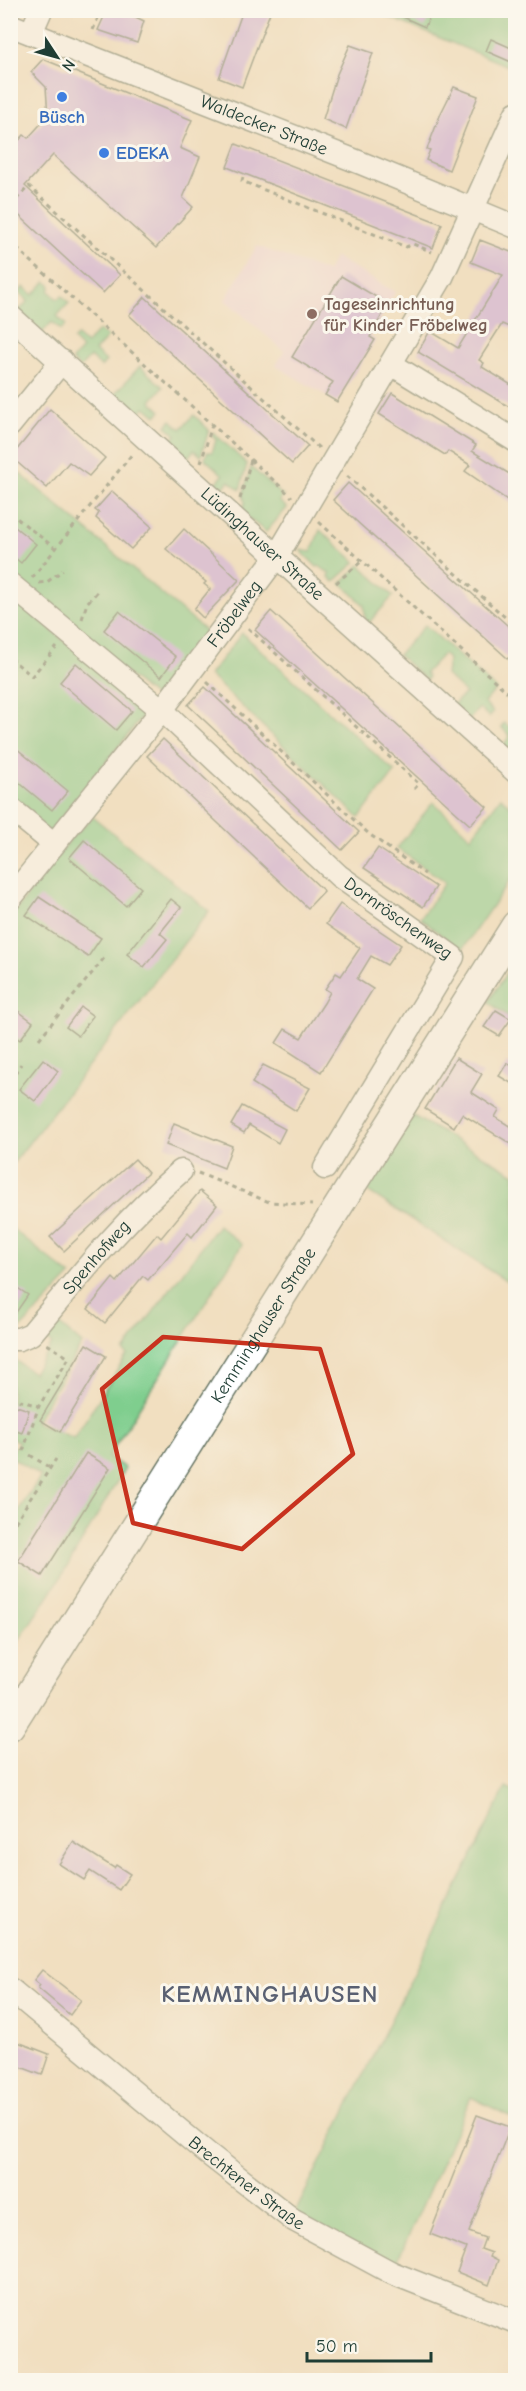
<svg xmlns="http://www.w3.org/2000/svg" width="526" height="2391" font-family="'Comic Neue',sans-serif">
<rect width="100%" height="100%" fill="#fbf7ec"/>
<filter id="ink" filterUnits="userSpaceOnUse"><feTurbulence type="fractalNoise" baseFrequency=".0167" numOctaves="2"/><feDisplacementMap in="SourceGraphic" scale="12" xChannelSelector="R" yChannelSelector="G"/><feConvolveMatrix kernelMatrix="1 2 1 2 8 2 1 2 1" color-interpolation-filters="sRGB"/></filter>
<filter id="wash" filterUnits="userSpaceOnUse"><feTurbulence type="fractalNoise" baseFrequency=".008" numOctaves="4" result="noise"/><feDisplacementMap in="SourceGraphic" scale="24" xChannelSelector="R" yChannelSelector="G"/><feGaussianBlur stdDeviation="1.35" result="paint"/><feColorMatrix in="noise" values="0 0 0 0 0 0 0 0 0 0 0 0 0 0 0 0 0 1.4 0 .05"/><feComposite in="paint" operator="in"/></filter>
<g filter="url(#wash)">
<rect width="100%" height="100%" fill="#f1dfc0"/>
<path fill="#efd0e6" d="M257 246 327 272 335 257 395 292 376 324 369 340V349L337 402 276 366 284 351 225 300Z"/>
<g fill="#7fce8e" stroke="#4f8661" stroke-width="1.5">
<path d="M374 11H515V69Z"/>
<path d="M46 281 51 286 49 291 57 299 62 296 69 303 57 316 66 325 61 330 52 322 42 333 19 311 28 301 19 292 24 287 33 295Z"/>
<path d="M99 330 108 337 95 351 106 361 101 367 90 357 80 368 72 360 82 349 73 340 77 336 86 344Z"/>
<path d="M140 366 163 387 151 401 161 411 156 416 145 407 136 417 112 397Z"/>
<path d="M194 415 209 430 201 456 194 450 184 462 166 445 176 435 166 426 171 420 181 429Z"/>
<path d="M213 432 247 464 240 490 229 481 219 493 213 487 223 475 205 459 207 452H212L216 440 212 436Z"/>
<path d="M10 465 208 633 157 699 11 577Z"/>
<path d="M251 467 283 496 279 501 287 508 266 532 241 512 245 503 243 494Z"/>
<path d="M320 530 356 562 334 582 329 577 330 574 319 566 317 567 300 550 311 552Z"/>
<path d="M360 565 393 596 366 626 364 605 341 583Z"/>
<path d="M11 595 146 712 46 837 11 806Z"/>
<path d="M425 625 496 689 484 703 493 712 489 717 479 708 469 720 453 705 465 693 446 675 448 659 443 654 425 673 428 677 426 680 398 655Z"/>
<path d="M242 633 395 772 359 818 209 675Z"/>
<path d="M504 723 515 731V753L502 746 510 736 501 727Z"/>
<path d="M501 797 515 811V873L461 951 420 918 445 883 397 848 433 802 471 837Z"/>
<path d="M93 817 209 911 11 1166V917L73 836Z"/>
<path d="M515 960V1021L488 1002Z"/>
<path d="M413 1116 515 1174V1287L363 1188Z"/>
<path d="M218 1225 242 1245 108 1457 125 1468 61 1577 11 1652V1522L41 1476 11 1457V1452L19 1442 11 1438V1357L33 1373 52 1344 42 1337 54 1320 82 1344 35 1422 74 1438 127 1355 124 1351Z"/>
<path d="M10 1227 71 1276 20 1329 11 1322Z"/>
<path d="M506 1787 516 1792 515 2119 471 2097 392 2273 292 2219Z"/>
</g>
<g id="blocks">
<g fill="#c5a2e4">
<path d="M107 10 123 11 144 21 137 43 98 30Z"/>
<path d="M243 10H271L242 87 219 78Z"/>
<path d="M387 10H420L430 15 425 27Z"/>
<path d="M491 39 516 50V64L486 51Z"/>
<path d="M350 45 373 53 346 129 323 119 337 74Z"/>
<path d="M43 59 192 120 180 148 200 157 183 198 193 207 156 248 53 155 25 186 120 275 103 293 10 207V150L24 135 28 138 48 116 46 87 31 72Z"/>
<path d="M454 87 478 96 449 170 426 160 430 150 427 149 441 113Z"/>
<path d="M236 144 442 224 433 248 227 167Z"/>
<path d="M480 240 516 254V330L502 324 479 360 484 363 482 367 516 388V411L418 352 430 331 458 348 503 275 471 262Z"/>
<path d="M341 276 388 304 370 337 375 340 337 402 325 395 333 382 292 357Z"/>
<path d="M145 297 308 446 292 464 129 315Z"/>
<path d="M392 393 476 445 472 451 516 478V506L465 471 470 465 448 451 445 455 379 414Z"/>
<path d="M50 409 105 458 89 476 69 462 47 488 11 457Z"/>
<path d="M348 483 516 633V666L333 500Z"/>
<path d="M112 491 152 527 131 549 96 518 99 513 95 510Z"/>
<path d="M10 523 36 544 21 563 10 554Z"/>
<path d="M184 529 239 580 203 618 194 609 210 589 204 584 206 582 166 549Z"/>
<path d="M119 611 176 657 161 677 104 630Z"/>
<path d="M271 611 487 807 470 825 255 630Z"/>
<path d="M76 663 132 711 116 730 60 682Z"/>
<path d="M205 687 359 832 342 850 188 705Z"/>
<path d="M163 739 324 891 308 908 147 756Z"/>
<path d="M10 743 68 791 52 810 10 775Z"/>
<path d="M84 840 141 888 126 906 69 858Z"/>
<path d="M378 848 436 887 423 907 364 868Z"/>
<path d="M39 897 101 938 88 957 26 915Z"/>
<path d="M171 899 181 907 160 933 167 939 144 967 127 954Z"/>
<path d="M340 904 401 945 387 965 371 956 357 979 373 989 321 1072 276 1043 285 1029 301 1038 324 1003 330 992 325 989 336 973 341 976 360 948 326 924Z"/>
<path d="M10 1005 33 1022 20 1040 10 1033Z"/>
<path d="M81 1007 93 1016 78 1036 66 1027Z"/>
<path d="M496 1010 511 1019 499 1036 484 1027Z"/>
<path d="M456 1058 482 1074 471 1092 499 1110 495 1117 516 1130V1147L462 1114 454 1127 425 1109Z"/>
<path d="M43 1059 58 1071 35 1101 19 1089Z"/>
<path d="M507 1063 516 1068V1086L499 1076Z"/>
<path d="M263 1065 310 1088 296 1111 252 1083Z"/>
<path d="M242 1106 285 1129 278 1143 249 1125 244 1133 231 1125Z"/>
<path d="M174 1123 232 1146 224 1168 166 1145Z"/>
<path d="M135 1159 148 1173 64 1251 50 1237Z"/>
<path d="M200 1191 217 1205 192 1237 188 1233 148 1280 143 1276 105 1323 88 1309 113 1278 117 1282 157 1234 161 1238Z"/>
<path d="M10 1283 28 1295 10 1321Z"/>
<path d="M86 1344 106 1356 60 1432 40 1420Z"/>
<path d="M10 1404 29 1410 22 1433 10 1429Z"/>
<path d="M86 1453 110 1468 42 1576 18 1561Z"/>
<path d="M73 1842 114 1868 116 1865 130 1874 119 1890 90 1871 84 1880 59 1864Z"/>
<path d="M42 1970 81 2000 70 2015 38 1988 40 1985 34 1980Z"/>
<path d="M10 2039 49 2054 42 2075 10 2063Z"/>
<path d="M477 2115 510 2127 469 2232 485 2238 481 2249 492 2253 490 2256 498 2260 489 2285 457 2272 466 2248 430 2234Z"/>
</g>
</g>
</g>
<g filter="url(#ink)">
<use href="#blocks" fill-opacity="0" stroke="#687665" stroke-width="1.5"/>
<g fill="none" stroke-linecap="round" stroke-linejoin="round">
<g stroke="#687665" stroke-width="25">
<g id="minor">
<path id="s1" d="M10 25 361 163 516 227"/>
<path d="M31 33 41 10"/>
<path id="s2" d="M10 316 516 772"/>
<path d="M391 364 516 441"/>
<path d="M10 425 62 361"/>
<path id="s3" d="M10 584 162 710 339 876 453 957 325 1168"/>
<path d="M10 808 54 844"/>
<path id="s4" d="M10 899 162 710 277 556 442 277 516 113"/>
<path id="s5" d="M10 1339H19L31 1334C81 1274 122 1222 181 1171"/>
<path id="s6" d="M10 1989 207 2153 292 2219 392 2273 516 2322"/>
</g>
</g>
<g stroke="#687665" stroke-width="31">
<g id="major">
<path id="s7" d="M10 1726 516 925"/>
</g>
</g>
<g stroke="#687665" stroke-width="3" stroke-dasharray="4.5 4.5" stroke-linecap="butt">
<path d="M93 30 100 13"/>
<path d="M243 177 242 181 406 247 413 244 432 252"/>
<path d="M10 206 29 186 319 448"/>
<path d="M10 242 292 497"/>
<path d="M201 463 212 425"/>
<path d="M347 476 516 627"/>
<path d="M240 499 251 460"/>
<path d="M10 513 55 548"/>
<path d="M319 522 516 700"/>
<path d="M32 578 133 453"/>
<path d="M39 583 47 582 63 570"/>
<path d="M336 583 362 561"/>
<path d="M82 619 87 603 97 592 94 590"/>
<path d="M248 628 419 784 412 791"/>
<path d="M10 658 32 676 57 647"/>
<path d="M207 682 369 834 425 874"/>
<path d="M39 1039 105 957"/>
<path d="M10 1081 21 1064"/>
<path d="M198 1173 269 1202 312 1205"/>
<path d="M10 1398 39 1406 69 1358 47 1344"/>
<path d="M23 1451 39 1406"/>
<path d="M30 1455 50 1468"/>
<path d="M10 1530 56 1459"/>
</g>
<use href="#minor" stroke="#fff" stroke-width="22"/>
<use href="#major" stroke="#fff" stroke-width="28"/>
</g>
</g>
<path d="M0 0H526V2391H0ZM163 1337 320 1349 353 1454 242 1549 133 1523 102 1389Z" fill="#f1dfc0" fill-opacity=".55" fill-rule="evenodd"/>
<path fill="none" stroke="#c8321e" stroke-width="4.5" stroke-linejoin="round" d="M163 1337 320 1349 353 1454 242 1549 133 1523 102 1389Z"/>
<g fill="#3f7fe0" stroke="#fbf7ec" stroke-width="2">
<circle cx="62" cy="97" r="6"/>
<circle cx="104" cy="153" r="6"/>
</g>
<circle fill="#8d6e63" stroke="#fbf7ec" stroke-width="2" cx="312" cy="314" r="6"/>
<g text-anchor="middle" dominant-baseline="central" stroke-width="6" stroke-linejoin="round" paint-order="stroke">
<g font-size="18" font-weight="bold" fill="#366cbe" stroke="#fbf7ec">
<text x="62" y="117">Büsch</text>
<text x="116" y="153" text-anchor="start">EDEKA</text>
</g>
<g font-size="18" fill="#1f3d34" stroke="#fbf7ec">
<text stroke="none"><textPath href="#s1" startOffset="273">Waldecker Straße</textPath></text>
<text stroke="none"><textPath href="#s2" startOffset="340">Lüdinghauser Straße</textPath></text>
<text stroke="none"><textPath href="#s4" startOffset="363">Fröbelweg</textPath></text>
<text stroke="none"><textPath href="#s3" startOffset="513">Dornröschenweg</textPath></text>
<text stroke="none"><textPath href="#s5" startOffset="123">Spenhofweg</textPath></text>
<text stroke="none"><textPath href="#s7" startOffset="474">Kemminghauser Straße</textPath></text>
<text stroke="none"><textPath href="#s6" startOffset="306">Brechtener Straße</textPath></text>
</g>
<g font-size="18" font-weight="bold" fill="#785e54" stroke="#fbf7ec" text-anchor="start">
<text x="324" y="304">Tageseinrichtung<tspan x="324" dy="21">für Kinder Fröbelweg</tspan></text>
</g>
<g font-size="24" font-weight="bold" letter-spacing="1.5" fill="#596072" stroke="#fbf7ec">
<text x="270" y="1994">KEMMINGHAUSEN</text>
</g>
</g>
<rect width="526" height="2391" fill="none" stroke="#fbf7ec" stroke-width="36"/>
<g transform="translate(57 57) rotate(126)" stroke="#fbf7ec" stroke-width="4.5" paint-order="stroke">
<path d="M0-4.5L10 22L0 15L-10 22Z" fill="#1f3d34"/>
<text y="-9" font-size="16" font-weight="bold" text-anchor="middle" fill="#1f3d34">N</text>
</g>
<path d="M307 2352v9h124v-9" fill="none" stroke="#1f3d34" stroke-width="3"/>
<text x="316" y="2352" font-size="18" fill="#1f3d34" stroke="#fbf7ec" stroke-width="4.5" paint-order="stroke">50 m</text>
</svg>
